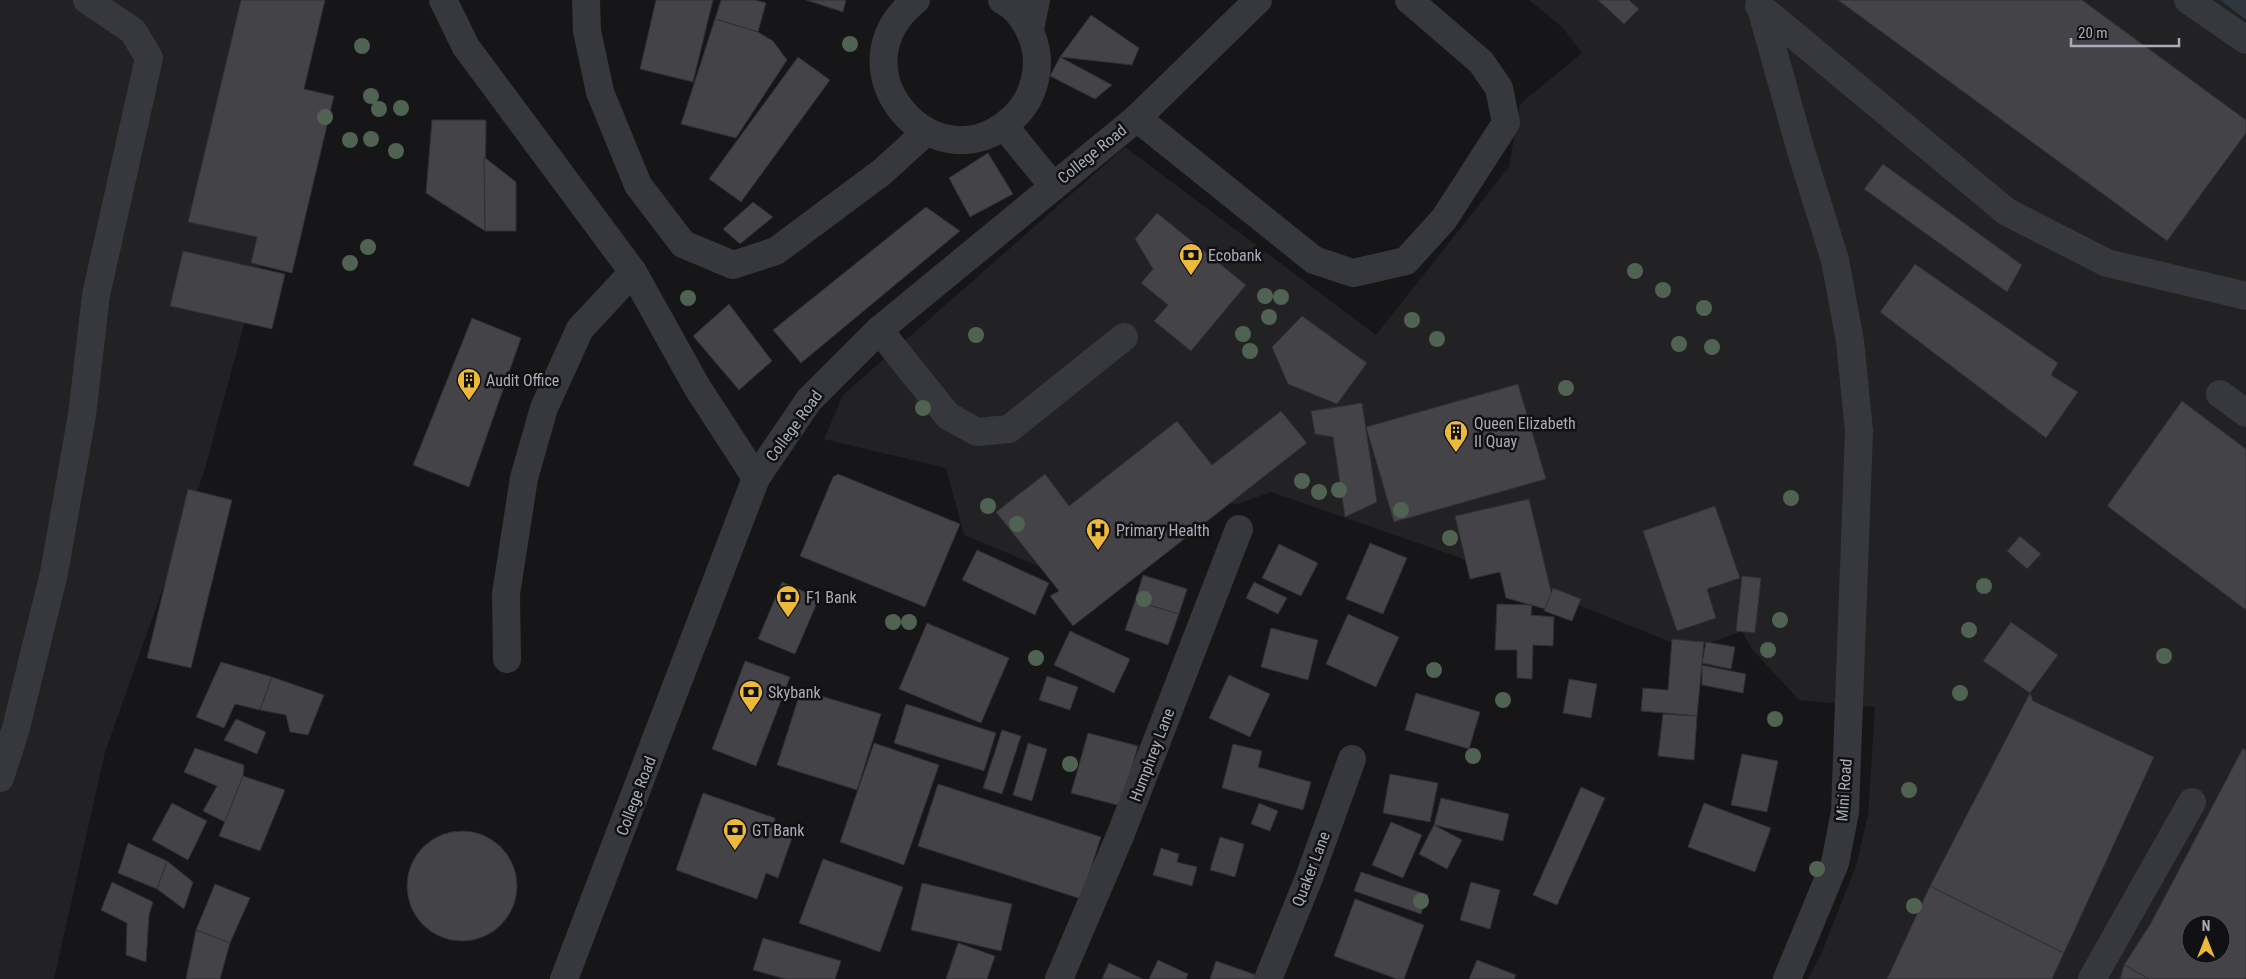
<svg xmlns="http://www.w3.org/2000/svg" width="2246" height="979" font-family="'Roboto Condensed',sans-serif">
<rect width="100%" height="100%" fill="#161618"/>
<g fill="#222225" fill-rule="evenodd">
<path d="M0 0H279L273 218 204 472 105 752 54 979H0Z"/>
<path d="M1529 0H2220L2246 20V979H1808L1822 952 1856 866 1868 815 1875 707 1799 700 1751 648 1742 631 1691 650 1455 556 1271 492 1238 504 1212 502 1098 591 964 535 946 468 824 439 843 395 1125 147 1376 335 1509 167 1520 104 1582 53 1563 28ZM2191 924H2221V954H2191Z"/>
</g>
<path fill="#2f363d" d="M2220 0H2246V20Z"/>
<g fill="#434348" stroke="#303034" fill-rule="evenodd">
<path d="M241 0H325L304 89 334 96 292 273 251 263 257 237 188 222Z"/>
<path d="M656 0H713L693 82 640 69Z"/>
<path d="M721 0H755L766 3 758 32 715 19Z"/>
<path d="M806 0H846L843 12Z"/>
<path d="M1598 0H1629L1639 9 1624 24Z"/>
<path d="M1838 0H2082L2246 120V133L2167 241Z"/>
<path d="M1091 15 1139 48 1132 65 1060 57Z"/>
<path d="M715 19 758 32 773 41 787 60 736 138 681 124Z"/>
<path d="M798 57 830 80 741 202 709 179Z"/>
<path d="M1060 57 1112 85 1095 99 1050 76Z"/>
<path d="M432 120H486L485 231 426 193Z"/>
<path d="M988 153 1013 194 970 217 949 178Z"/>
<path d="M484 157 516 182V231H485Z"/>
<path d="M1883 164 2022 265 2007 292 1864 189Z"/>
<path d="M753 202 773 217 740 244 723 229Z"/>
<path d="M926 207 960 231 801 363 773 330Z"/>
<path d="M1157 213 1246 285 1191 351 1154 321 1168 305 1141 283 1153 269 1135 239Z"/>
<path d="M183 251 285 274 272 329 170 306Z"/>
<path d="M1915 264 2058 363 2051 375 2078 392 2046 438 1880 312Z"/>
<path d="M729 304 772 361 739 390 693 336Z"/>
<path d="M1302 316 1367 363 1337 404 1288 384 1272 347Z"/>
<path d="M472 318 521 338 469 487 413 465Z"/>
<path d="M1518 384 1546 479 1394 522 1366 427Z"/>
<path d="M2182 401 2246 449V610L2107 506Z"/>
<path d="M1362 403 1377 502 1345 517 1333 437 1315 434 1311 411Z"/>
<path d="M1281 411 1307 443 1073 626 1050 596 1059 591 996 512 1045 474 1069 506 1177 421 1212 465Z"/>
<path d="M838 474 960 524 925 607 800 556 833 477Z"/>
<path d="M188 489 232 500 191 668 147 658Z"/>
<path d="M1529 499 1556 612 1506 598 1500 572 1470 579 1455 516Z"/>
<path d="M1715 506 1740 578 1707 589 1716 618 1677 631 1643 531Z"/>
<path d="M2020 536 2041 554 2027 569 2007 551Z"/>
<path d="M1370 543 1407 558 1383 614 1346 599Z"/>
<path d="M1279 544 1318 563 1301 596 1262 578Z"/>
<path d="M977 550 1049 583 1035 615 962 580Z"/>
<path d="M1143 575 1187 589 1179 614 1135 601Z"/>
<path d="M1742 576 1761 578 1755 633 1736 631Z"/>
<path d="M782 582 819 598 795 654 758 639Z"/>
<path d="M1254 582 1287 598 1278 614 1246 598Z"/>
<path d="M1553 588 1581 599 1572 621 1544 611Z"/>
<path d="M1135 601 1179 614 1168 645 1125 630Z"/>
<path d="M1497 604 1532 605 1531 615 1554 617 1553 646 1533 645 1532 679 1517 678V650H1495Z"/>
<path d="M1348 614 1399 637 1376 687 1326 664Z"/>
<path d="M2011 622 2058 655 2030 693 1983 661Z"/>
<path d="M927 623 1009 658 981 723 899 689Z"/>
<path d="M1271 628 1318 640 1308 680 1261 667Z"/>
<path d="M1070 631 1130 659 1114 693 1054 665Z"/>
<path d="M1672 639 1704 642 1697 716 1641 711 1643 688 1668 690Z"/>
<path d="M1706 642 1735 647 1731 669 1702 663Z"/>
<path d="M745 661 790 677 756 766 712 749Z"/>
<path d="M221 662 272 677 260 710 235 704 224 728 196 717Z"/>
<path d="M1702 665 1746 674 1743 693 1702 685Z"/>
<path d="M1229 675 1270 694 1250 737 1209 718Z"/>
<path d="M1047 676 1078 687 1070 710 1039 700Z"/>
<path d="M272 677 324 695 308 735 290 732 286 715 260 710Z"/>
<path d="M1569 679 1597 684 1591 718 1563 713Z"/>
<path d="M801 690 881 714 857 790 777 765Z"/>
<path d="M1416 693 1480 712 1469 749 1405 730Z"/>
<path d="M2030 693 2033 701 2154 757 2064 953 1930 886Z"/>
<path d="M906 704 996 733 984 771 894 743Z"/>
<path d="M1663 714 1697 716 1694 760 1658 756Z"/>
<path d="M236 719 266 732 257 754 224 740Z"/>
<path d="M1002 730 1021 736 1002 794 983 788Z"/>
<path d="M1088 733 1138 746 1121 806 1071 793Z"/>
<path d="M874 743 939 765 904 865 840 842Z"/>
<path d="M1028 743 1047 749 1032 801 1013 795Z"/>
<path d="M1233 744 1262 751 1258 767 1311 782 1303 810 1222 788Z"/>
<path d="M195 748 244 765 243 776 225 822 203 811 217 786 184 772Z"/>
<path d="M2243 748 2246 751V979H2149L2124 965 2151 923ZM2191 924H2221V954H2191Z"/>
<path d="M1742 754 1778 761 1767 812 1731 805Z"/>
<path d="M1390 774 1438 783 1430 822 1383 813Z"/>
<path d="M243 776 285 790 260 851 219 836Z"/>
<path d="M938 784 1101 837 1081 899 918 846Z"/>
<path d="M1581 787 1605 798 1557 905 1533 895Z"/>
<path d="M703 793 775 818 774 831 794 832 778 878 766 873 757 899 676 870Z"/>
<path d="M1441 798 1509 814 1503 841 1434 825Z"/>
<path d="M172 803 207 821 188 860 152 840Z"/>
<path d="M1259 803 1278 811 1270 831 1251 824Z"/>
<path d="M1704 803 1771 828 1755 872 1688 847Z"/>
<path d="M1391 822 1422 835 1403 878 1372 865Z"/>
<path d="M1434 825 1462 840 1447 869 1419 854Z"/>
<circle cx="462" cy="886" r="55"/>
<path d="M1220 837 1244 844 1235 877 1210 870Z"/>
<path d="M128 843 167 861 157 889 118 873Z"/>
<path d="M1161 848 1179 854 1177 862 1197 867 1192 886 1153 875Z"/>
<path d="M823 859 903 887 880 952 799 923Z"/>
<path d="M167 861 193 882 184 909 157 889Z"/>
<path d="M1361 872 1428 895 1421 914 1354 891Z"/>
<path d="M112 882 153 902 149 915 146 962 126 955 127 923 101 910Z"/>
<path d="M1471 882 1500 890 1490 929 1460 920Z"/>
<path d="M922 883 1012 904 1001 951 911 930Z"/>
<path d="M215 884 250 898 230 943 196 930Z"/>
<path d="M1930 886 2064 953 2052 979H1887Z"/>
<path d="M1355 899 1424 925 1404 979H1397L1334 956Z"/>
<path d="M196 930 230 943 220 979H186Z"/>
<path d="M763 938 841 961 835 979H785L753 970Z"/>
<path d="M958 943 995 956 987 979H946Z"/>
<path d="M1158 960 1188 974 1186 979H1149Z"/>
<path d="M1477 960 1516 975 1514 979H1469Z"/>
<path d="M1216 961 1259 976 1258 979H1210Z"/>
<path d="M1109 963 1143 979H1102Z"/>
<path d="M2124 965 2149 979H2120Z"/>
</g>
<g fill="none" stroke-linecap="round" stroke-linejoin="round">
<g stroke="#37383d" stroke-width="28">
<path d="M443 0 466 47 633 272 697 387 756 478"/>
<path d="M586 0 587 31 600 92 638 185 683 244 733 265 776 251 882 172 926 132"/>
<path d="M916 0C829 69 936 190 1013 118 1029 103 1037 83 1037 60 1036 38 1023 10 1002 0"/>
<path d="M2188 0 2246 40"/>
<path d="M1759 6 2007 212 2107 263 2246 296"/>
<path d="M1761 8 1801 151 1835 260 1850 341 1859 431 1845 812 1835 863 1787 979"/>
<path d="M1030 30 1036 0"/>
<path d="M1137 118 1314 260 1353 273 1406 261 1444 219 1506 123 1499 88 1481 62 1409 0"/>
<path d="M1004 126 1053 186"/>
<path d="M879 330 948 416 977 432 1009 429 1124 337"/>
<path d="M2220 394 2246 413"/>
<path d="M507 659 506 594 524 478 544 408 580 329 633 272"/>
<path d="M0 778 16 728 54 573 82 415 96 295 149 58 133 31 87 0"/>
<path d="M564 979 756 478 809 400 879 330 1137 118 1258 0"/>
<path d="M1059 979 1120 836 1239 529"/>
<path d="M1268 979 1309 878 1352 759"/>
<path d="M2092 979 2192 802"/>
</g>
</g>
<g fill="#506353">
<circle cx="850" cy="44" r="8"/>
<circle cx="362" cy="46" r="8"/>
<circle cx="371" cy="96" r="8"/>
<circle cx="401" cy="108" r="8"/>
<circle cx="379" cy="109" r="8"/>
<circle cx="325" cy="117" r="8"/>
<circle cx="371" cy="139" r="8"/>
<circle cx="350" cy="140" r="8"/>
<circle cx="396" cy="151" r="8"/>
<circle cx="368" cy="247" r="8"/>
<circle cx="350" cy="263" r="8"/>
<circle cx="1635" cy="271" r="8"/>
<circle cx="1663" cy="290" r="8"/>
<circle cx="1265" cy="296" r="8"/>
<circle cx="1281" cy="297" r="8"/>
<circle cx="688" cy="298" r="8"/>
<circle cx="1704" cy="308" r="8"/>
<circle cx="1269" cy="317" r="8"/>
<circle cx="1412" cy="320" r="8"/>
<circle cx="1243" cy="334" r="8"/>
<circle cx="976" cy="335" r="8"/>
<circle cx="1437" cy="339" r="8"/>
<circle cx="1679" cy="344" r="8"/>
<circle cx="1712" cy="347" r="8"/>
<circle cx="1250" cy="351" r="8"/>
<circle cx="1566" cy="388" r="8"/>
<circle cx="923" cy="408" r="8"/>
<circle cx="1302" cy="481" r="8"/>
<circle cx="1339" cy="490" r="8"/>
<circle cx="1319" cy="492" r="8"/>
<circle cx="1791" cy="498" r="8"/>
<circle cx="988" cy="506" r="8"/>
<circle cx="1401" cy="510" r="8"/>
<circle cx="1017" cy="524" r="8"/>
<circle cx="1450" cy="538" r="8"/>
<circle cx="1984" cy="586" r="8"/>
<circle cx="1144" cy="599" r="8"/>
<circle cx="1780" cy="620" r="8"/>
<circle cx="893" cy="622" r="8"/>
<circle cx="909" cy="622" r="8"/>
<circle cx="1969" cy="630" r="8"/>
<circle cx="1768" cy="650" r="8"/>
<circle cx="2164" cy="656" r="8"/>
<circle cx="1036" cy="658" r="8"/>
<circle cx="1434" cy="670" r="8"/>
<circle cx="1960" cy="693" r="8"/>
<circle cx="1503" cy="700" r="8"/>
<circle cx="1775" cy="719" r="8"/>
<circle cx="1473" cy="756" r="8"/>
<circle cx="1070" cy="764" r="8"/>
<circle cx="1909" cy="790" r="8"/>
<circle cx="1817" cy="869" r="8"/>
<circle cx="1421" cy="901" r="8"/>
<circle cx="1914" cy="906" r="8"/>
</g>
<defs>
<g id="bank-pin" transform="scale(1.25)"><path d="M0 17L-7.5 6A9.5 9.5 0 1 1 7.5 6Z" fill="#ecb93a" stroke="#111113"/><path d="M-6-4H6V4H-6ZM0-2.3a2.3 2.3 0 1 0 0 4.6a2.3 2.3 0 1 0 0-4.6Z" fill="#111"/></g>
<g id="building-pin" transform="scale(1.25)"><path d="M0 17L-7.5 6A9.5 9.5 0 1 1 7.5 6Z" fill="#ecb93a" stroke="#111113"/><path d="M-4-6H4V6H1V3H-1V6H-4ZM-2.5-4.3h1.7v1.8h-1.7ZM.8-4.3h1.7v1.8H.8ZM-2.5-1h1.7V.8h-1.7ZM.8-1h1.7V.8H.8Z" fill="#111"/></g>
<g id="hospital-pin" transform="scale(1.25)"><path d="M0 17L-7.5 6A9.5 9.5 0 1 1 7.5 6Z" fill="#ecb93a" stroke="#111113"/><path d="M-5-5h3v3.5h4V-5h3V5h-3V1.5h-4V5h-3Z" fill="#111"/></g>
</defs>
<g fill-rule="evenodd">
<use href="#bank-pin" x="1191" y="255"/>
<use href="#building-pin" x="469" y="380"/>
<use href="#building-pin" x="1456" y="432"/>
<use href="#hospital-pin" x="1098" y="530"/>
<use href="#bank-pin" x="788" y="597"/>
<use href="#bank-pin" x="751" y="692"/>
<use href="#bank-pin" x="735" y="830"/>
</g>
<g text-anchor="middle" dominant-baseline="central" stroke-width="5" stroke-linejoin="round" paint-order="stroke">
<g font-size="16" fill="#a9acb7" stroke="#111113">
<text transform="translate(1092 154) rotate(-39)">College Road</text>
<text transform="translate(794 426) rotate(-54)">College Road</text>
<text transform="translate(1152 755) rotate(-69)">Humphrey Lane</text>
<text transform="translate(1844 790) rotate(-86)">Mini Road</text>
<text transform="translate(636 796) rotate(-69)">College Road</text>
<text transform="translate(1311 869) rotate(-69)">Quaker Lane</text>
</g>
<g font-size="16" fill="#a9acb7" stroke="#111113" text-anchor="start">
<text x="1208" y="255">Ecobank</text>
<text x="486" y="380">Audit Office</text>
<text x="1474" y="423">Queen Elizabeth<tspan x="1474" dy="18">II Quay</tspan></text>
<text x="1116" y="530">Primary Health</text>
<text x="806" y="597">F1 Bank</text>
<text x="768" y="692">Skybank</text>
<text x="752" y="830">GT Bank</text>
</g>
</g>
<g transform="translate(2206 939)"><circle r="24" fill="#111113" stroke="#4e4f55"/>
<path d="M0-4L9 19L0 12L-9 19Z" fill="#ecb93a"/>
<text y="-8" font-size="14" font-weight="bold" text-anchor="middle" fill="#a9acb7">N</text>
</g>
<path d="M2071 38v8h108v-8" fill="none" stroke="#a9acb7" stroke-width="2.5"/>
<text x="2078" y="38" font-size="15" fill="#a9acb7" stroke="#111113" stroke-width="4" paint-order="stroke">20 m</text>
</svg>
